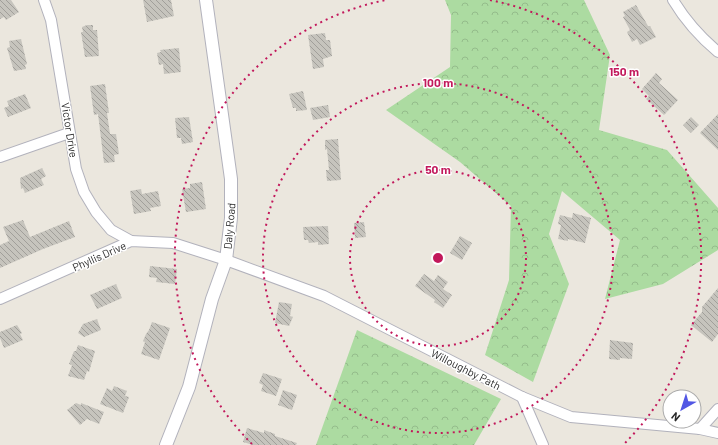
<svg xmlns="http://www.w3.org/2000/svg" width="718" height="445" font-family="Barlow,sans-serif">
<defs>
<pattern id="forest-crowns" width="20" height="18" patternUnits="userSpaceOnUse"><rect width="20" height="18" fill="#acdba1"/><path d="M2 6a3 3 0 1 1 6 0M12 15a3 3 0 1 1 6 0" fill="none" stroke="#94bc8b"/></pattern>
<pattern id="building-back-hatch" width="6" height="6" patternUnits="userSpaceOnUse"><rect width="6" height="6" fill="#c6c4bd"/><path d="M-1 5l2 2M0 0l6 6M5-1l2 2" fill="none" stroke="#a19f9a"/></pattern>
</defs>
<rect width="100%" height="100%" fill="#ebe7de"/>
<g fill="url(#forest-crowns)">
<path d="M445 0H584L610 55 599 130 667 150 718 208V250L663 284 605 299 620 240 562 191 549 234 569 284 533 382 485 355 509 280 511 206 460 162 386 110 450 67 451 15Z"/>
<path d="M357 330 501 399 474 445H316Z"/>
</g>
<g fill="url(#building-back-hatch)">
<path d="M0 0H11L19 12 6 20 4 17 0 19Z"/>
<path d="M143 0H171L174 16 147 22Z"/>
<path d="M636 5 648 26H650L656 37 640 45 637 39 632 42 627 32 630 30 623 17 625 16 623 12Z"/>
<path d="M87 25H93V30H97L99 56 85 57 81 32H83L82 27Z"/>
<path d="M325 33 326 40H330L332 56 323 59 324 67 313 69 308 35Z"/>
<path d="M21 39 27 64 25 65 26 69 14 71 7 48 10 47 9 41Z"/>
<path d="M179 48 181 72 164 74 163 64 159 65 157 53 161 52 160 50Z"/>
<path d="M656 73 662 79 659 83 678 100 664 115 646 99 649 96 642 89Z"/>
<path d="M105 84 109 113H107L110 134H116L119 154 114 155 115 162 104 163 98 114 94 115 90 86Z"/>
<path d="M303 91 307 110 296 111V108H293L289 94Z"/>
<path d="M25 94 31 108 8 117 4 108 9 106 7 101Z"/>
<path d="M328 105 330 117 313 120 310 108Z"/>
<path d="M718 114V150L700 133Z"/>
<path d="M189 117 193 142 182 144 181 138H177L175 118Z"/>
<path d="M691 117 699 125 691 133 683 125Z"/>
<path d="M338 139 341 180 327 181 326 170H329L327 149 325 150V140Z"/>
<path d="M42 168 46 176 41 179 44 185 25 193 23 188 21 189 20 178Z"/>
<path d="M202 182 206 209 186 212 182 189 190 188V184Z"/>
<path d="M141 189 142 194 158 191 161 206 150 208 151 211 134 214 130 191Z"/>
<path d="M573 213 591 218 585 243 568 239V241L558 239 561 225 558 224 560 215 572 218Z"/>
<path d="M23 220 30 237 69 221 75 237 43 249 0 268V245L9 241 3 227Z"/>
<path d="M364 222 366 237 355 238 354 223Z"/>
<path d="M328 226 329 244 318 245V242L309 243 308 240H304L303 227Z"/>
<path d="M460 236 472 243 462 260 450 253Z"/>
<path d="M150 266 177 269 175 284 156 282 157 278 149 277Z"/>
<path d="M424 274 434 281 438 275 448 282 443 289 452 295 443 308 434 302 435 300 415 286Z"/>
<path d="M116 284 122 298 97 309 90 295Z"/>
<path d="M718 288V334L712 342 691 325 702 312V307Z"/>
<path d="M279 302 292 304 290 316 293 317 289 326 275 323Z"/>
<path d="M97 319 101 330 84 337 78 333 83 324Z"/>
<path d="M152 322 170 328 159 360 141 354 145 342 143 341 146 334 149 330Z"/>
<path d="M17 325 22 333 20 334 23 340 4 348 0 338V332Z"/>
<path d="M610 340 633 343 632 359 620 358V360L609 359Z"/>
<path d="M78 345 95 351 89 372 87 371 84 380 68 376 72 365 69 364 74 351H76Z"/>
<path d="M263 373 282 379 276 396 261 391 263 385 259 383Z"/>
<path d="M114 386 127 391 125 396 129 397 123 413 100 404 107 388 112 391Z"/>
<path d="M283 390 297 395 292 410 278 405Z"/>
<path d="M76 403 81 405V403L104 412 99 424 87 419 80 425 67 410Z"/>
<path d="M247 428 264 433V430L275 434V436L297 443 296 445H253L243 442Z"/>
</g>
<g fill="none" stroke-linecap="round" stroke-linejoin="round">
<g stroke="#b2b2bc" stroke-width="12">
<g id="minor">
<path d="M44 0 51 20 76 169 84 192 96 212 111 230 131 241"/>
<path d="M673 0C685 20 700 37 718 52"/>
<path d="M0 157 69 133"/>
<path d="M0 299 131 241 173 243 226 260 324 296 522 397 571 417 700 429 718 433"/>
<path d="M522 397 543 445"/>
<path d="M700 429 718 409"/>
</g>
</g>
<g stroke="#b2b2bc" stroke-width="14">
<path id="tertiary" d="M166 445 189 387 212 299 226 260 231 218V179L206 0"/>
</g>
<use href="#minor" stroke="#fff" stroke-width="10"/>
<use href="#tertiary" stroke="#fff" stroke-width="12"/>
</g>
<g fill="none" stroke="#c2185b" stroke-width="2" stroke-dasharray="2 4">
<circle cx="438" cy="258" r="88"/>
<circle cx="438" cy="258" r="175"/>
<path d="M252 444A263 263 0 0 1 386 0M490 0A263 263 0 0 1 624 444"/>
</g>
<g text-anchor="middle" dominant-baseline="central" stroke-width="3" stroke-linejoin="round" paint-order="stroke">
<g font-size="11" fill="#2a2a2a" stroke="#fff">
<text transform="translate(70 130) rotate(81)">Victor Drive</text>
<text transform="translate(229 226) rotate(-85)">Daly Road</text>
<text transform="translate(99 256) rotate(-24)">Phyllis Drive</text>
<text transform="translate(466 369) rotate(27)">Willoughby Path</text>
</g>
</g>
<circle cx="438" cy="258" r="6" fill="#c2185b" stroke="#fff" stroke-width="2"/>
<g font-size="12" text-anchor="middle" font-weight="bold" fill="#c2185b" stroke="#fff" stroke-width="3" stroke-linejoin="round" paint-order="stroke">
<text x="624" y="76">150 m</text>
<text x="438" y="87">100 m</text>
<text x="438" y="174">50 m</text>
</g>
<g transform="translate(682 409) rotate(219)"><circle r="19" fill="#ffffff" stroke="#aaaaaa"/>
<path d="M0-3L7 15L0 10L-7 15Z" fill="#5257e4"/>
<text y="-6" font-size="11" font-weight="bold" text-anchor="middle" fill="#2a2a2a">N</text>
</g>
</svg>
